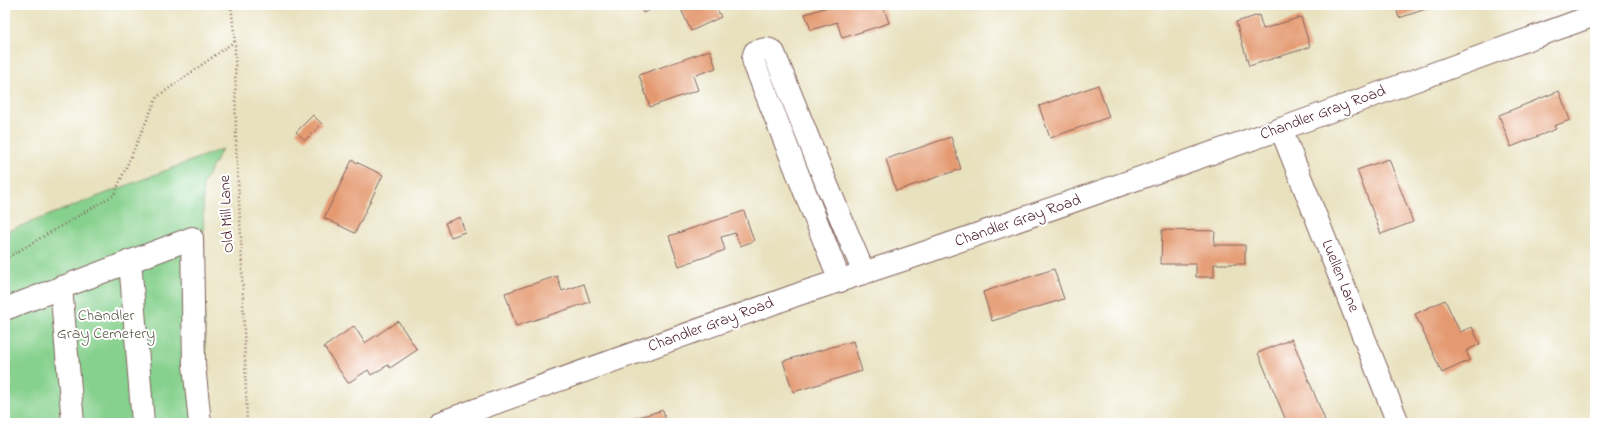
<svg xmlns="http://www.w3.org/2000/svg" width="1600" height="428" font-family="'Indie Flower',sans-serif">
<rect width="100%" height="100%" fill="#fff"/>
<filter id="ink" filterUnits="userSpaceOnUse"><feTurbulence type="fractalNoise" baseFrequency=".025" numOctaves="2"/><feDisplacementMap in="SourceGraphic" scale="8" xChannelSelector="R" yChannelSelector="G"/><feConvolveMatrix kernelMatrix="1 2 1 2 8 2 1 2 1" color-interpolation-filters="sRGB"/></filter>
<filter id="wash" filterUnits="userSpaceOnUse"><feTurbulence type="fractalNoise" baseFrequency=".012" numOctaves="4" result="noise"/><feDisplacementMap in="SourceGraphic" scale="16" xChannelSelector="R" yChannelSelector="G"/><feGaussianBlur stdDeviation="0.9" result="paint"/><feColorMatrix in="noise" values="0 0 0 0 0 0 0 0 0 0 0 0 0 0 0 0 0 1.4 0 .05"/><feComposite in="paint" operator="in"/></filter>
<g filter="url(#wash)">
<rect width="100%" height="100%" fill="#e8e1be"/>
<path fill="#87d18e" stroke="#68785c" d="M222 149 203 184 205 357 212 423H5V232Z"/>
<g id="blocks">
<g fill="#e49970">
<path d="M640 5H661L643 13Z"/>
<path d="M679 5H715L721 17 691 31Z"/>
<path d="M834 5H883L889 23 842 38 837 22 811 30 805 14Z"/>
<path d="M1395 5H1438L1399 18Z"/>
<path d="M1259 15 1263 29 1301 17 1310 47 1249 66 1236 22Z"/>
<path d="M710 50 716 68 693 76 698 90 650 107 639 75Z"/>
<path d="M1098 85 1109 117 1050 138 1039 106Z"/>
<path d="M1559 91 1570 120 1554 126 1556 129 1511 147 1499 115Z"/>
<path d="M313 115 322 124 305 140 296 132Z"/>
<path d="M951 137 961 169 896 191 886 159Z"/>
<path d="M1389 159 1413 222 1381 234 1357 170Z"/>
<path d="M352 160 383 175 355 233 324 218Z"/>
<path d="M744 211 754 241 740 246 735 233 721 237 725 250 679 266 669 236Z"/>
<path d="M460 217 465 232 451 237 445 223Z"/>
<path d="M1162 230 1215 231 1214 245H1245V264H1214V277H1196V264H1161Z"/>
<path d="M1054 269 1064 299 992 321 983 292Z"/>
<path d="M557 276 562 291 584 284 590 302 516 326 505 293Z"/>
<path d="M1445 300 1460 332 1472 327 1480 344 1466 351 1470 360 1442 373 1415 314Z"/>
<path d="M398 321 417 350 390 368 388 365 371 375 368 370 348 383 324 347 354 326 365 343Z"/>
<path d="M1292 339 1325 420 1318 423H1287L1258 353Z"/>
<path d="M853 341 862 371 793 392 783 361Z"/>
<path d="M663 410 666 423H618Z"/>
</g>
</g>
</g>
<g filter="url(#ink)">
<use href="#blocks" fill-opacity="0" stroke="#81635e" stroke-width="1"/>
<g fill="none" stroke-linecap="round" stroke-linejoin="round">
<g stroke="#81635e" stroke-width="24">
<g id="minor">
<path d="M1281 129 1398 423"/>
<path d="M130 261 143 423"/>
<path d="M840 281 754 63 753 58 755 52C763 49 768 47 774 53L827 185 864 273"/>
<path d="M61 287 73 423"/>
<path d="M5 309 192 238 194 365 200 423"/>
<path d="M439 423 802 293 915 256 1281 129 1595 15"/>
</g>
</g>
<g stroke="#81635e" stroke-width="2.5" stroke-dasharray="1 3" stroke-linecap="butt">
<path d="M231 5 235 41 236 145 241 238 247 423"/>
<path d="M5 259 114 195 157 97 235 41"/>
</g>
<use href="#minor" stroke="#fff" stroke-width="22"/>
</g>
</g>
<g text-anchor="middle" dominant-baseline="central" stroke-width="4" stroke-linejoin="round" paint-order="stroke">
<g font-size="16" fill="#4a1f2b" stroke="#fff">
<text transform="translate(1323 113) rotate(-20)">Chandler Gray Road</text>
<text transform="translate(227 214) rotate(-93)">Old Mill Lane</text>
<text transform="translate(1018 221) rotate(-19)">Chandler Gray Road</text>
<text transform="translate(1340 276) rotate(68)">Luellen Lane</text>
<text transform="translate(711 325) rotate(-20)">Chandler Gray Road</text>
</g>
<g font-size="16" fill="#5f5d4e" stroke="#fff">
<text x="106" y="316">Chandler<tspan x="106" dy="18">Gray Cemetery</tspan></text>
</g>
</g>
<rect width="1600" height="428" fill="none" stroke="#fff" stroke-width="20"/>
</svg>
